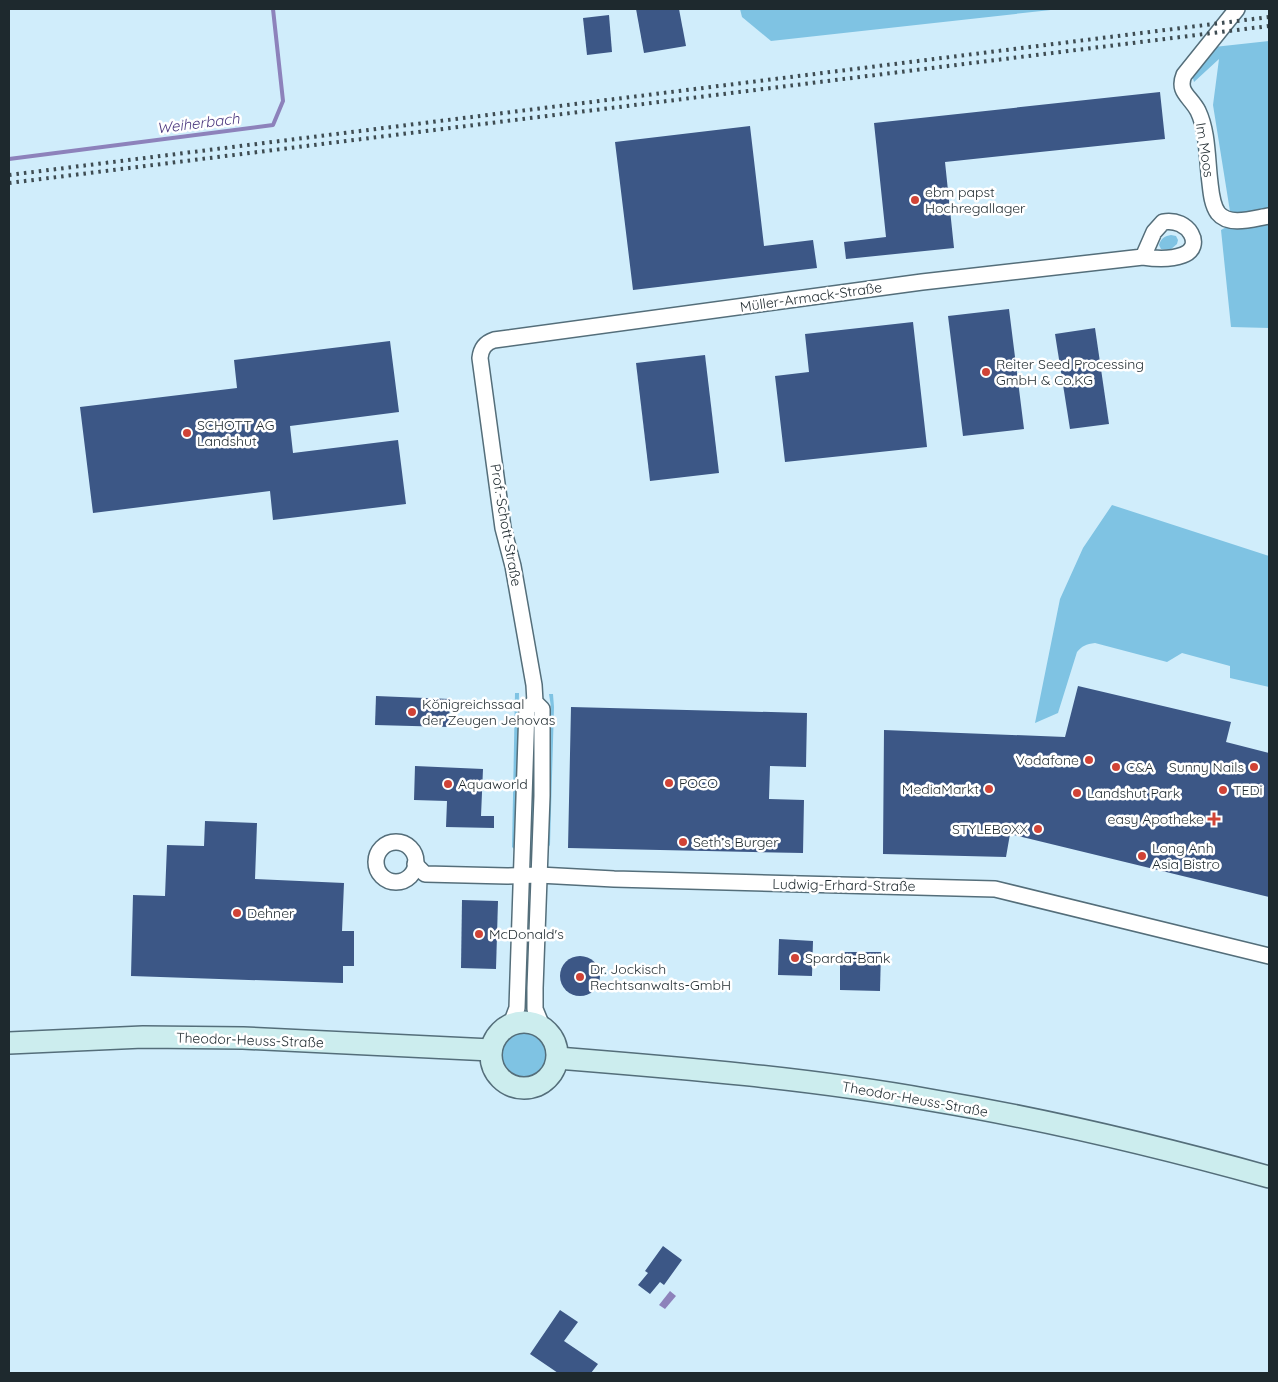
<svg xmlns="http://www.w3.org/2000/svg" width="1278" height="1382" font-family="Quicksand,sans-serif">
<rect width="100%" height="100%" fill="#d0edfb"/>
<g fill="#7fc3e3">
<path d="M740 9H1060L771 41 742 17Z"/>
<path d="M1269 41V328L1231 327 1221 230 1232 224 1213 105 1219 59 1194 82 1192 75 1214 47Z"/>
<path d="M1171 235 1176 236 1178 240 1177 244 1170 250 1161 249 1159 245C1161 238 1165 236 1171 235Z"/>
<path d="M1112 505 1269 556V687L1230 678V666L1182 653 1167 662 1095 643C1086 644 1082 646 1077 652L1058 713 1035 723 1060 599 1083 548Z"/>
<path d="M515 693H519L516 851 512 847Z"/>
<path d="M549 694H553L554 707 550 845 545 852 547 839 551 707Z"/>
<path d="M531 711 538 712 533 850 530 851Z"/>
<circle cx="524" cy="1054" r="27"/>
</g>
<path fill="#8d82bb" d="M670 1291 676 1296 665 1309 659 1305Z"/>
<g fill="none" stroke-linecap="round" stroke-linejoin="round">
<path stroke="#8d82bb" stroke-width="4" d="M9 159 273 125 283 101 273 9"/>
</g>
<g fill="#3c5786">
<path d="M636 9H679L686 46 644 53Z"/>
<path d="M609 15 612 52 587 55 583 18Z"/>
<path d="M1160 92 1165 139 945 162 954 248 846 259 844 242 886 237 874 123Z"/>
<path d="M750 126 764 246 813 240 817 268 633 290 615 142Z"/>
<path d="M1009 309 1024 429 963 436 948 316Z"/>
<path d="M913 322 927 447 785 462 775 376 809 372 805 334Z"/>
<path d="M1095 328 1109 424 1070 429 1055 334Z"/>
<path d="M390 341 399 412 290 426 293 453 398 440 406 504 273 520 270 491 93 513 80 407 237 388 234 360Z"/>
<path d="M705 355 719 473 650 481 636 363Z"/>
<path d="M1078 686 1231 722 1226 742 1269 753V897L1010 834 1006 857 883 854 884 730 1065 737Z"/>
<path d="M376 696 450 699 449 727 375 725Z"/>
<path d="M571 707 807 713 806 767 770 766 769 799 804 800 803 853 568 848Z"/>
<path d="M415 766 483 769 481 816H494V828L446 827 447 801 414 800Z"/>
<path d="M205 821 257 823 255 879 344 883 342 931H354V966H343V983L131 976 133 895 165 896 167 845 204 846Z"/>
<path d="M462 900 498 901 496 969 461 968Z"/>
<path d="M779 939 813 941 812 976 778 975Z"/>
<path d="M840 952H881L880 991 840 990Z"/>
<circle cx="580" cy="976" r="20"/>
<path d="M663 1246 682 1260 664 1285 660 1282 650 1294 638 1285 648 1273 645 1271Z"/>
<path d="M560 1310 578 1322 564 1341 598 1364 591 1373H558L530 1354Z"/>
</g>
<g fill="none" stroke-linecap="round" stroke-linejoin="round">
<g stroke="#546e7a" stroke-width="18">
<g id="street">
<path d="M1237 9 1184 75C1177 92 1190 96 1198 111 1208 132 1207 160 1210 183 1211 192 1212 205 1218 213 1229 227 1255 218 1269 216"/>
<circle cx="396" cy="862" r="20"/>
<path d="M415 864 425 874 507 876 539 875 614 879 995 889 1269 956"/>
<path d="M511 1024 517 1008 527 708 535 702"/>
<path d="M542 1026 535 1009V988L542 796V709L535 702 534 685 513 566 503 528 480 358C481 348 485 343 494 340L922 282 1143 257C1156 259 1170 260 1183 255 1205 247 1189 217 1163 222L1154 232 1143 257"/>
</g>
</g>
<g stroke="#546e7a" stroke-width="24">
<g id="secondary">
<circle cx="524" cy="1055" r="33"/>
<path d="M9 1043 143 1037 243 1038 491 1050"/>
<path d="M558 1058C682 1068 807 1078 930 1100 1044 1119 1157 1146 1269 1177"/>
</g>
</g>
<use href="#street" stroke="#fff" stroke-width="15"/>
<use href="#secondary" stroke="#ccedee" stroke-width="21"/>
<g stroke="#3e4c52" stroke-width="4" stroke-dasharray="2.5 5" stroke-linecap="butt">
<path d="M9 175 1269 17"/>
<path d="M9 183 1269 26"/>
</g>
</g>
<g fill="#d04336" stroke="#fff" stroke-width="2">
<circle cx="915" cy="200" r="5"/>
<circle cx="986" cy="372" r="5"/>
<circle cx="187" cy="433" r="5"/>
<circle cx="412" cy="712" r="5"/>
<circle cx="1089" cy="760" r="5"/>
<circle cx="1116" cy="767" r="5"/>
<circle cx="1254" cy="767" r="5"/>
<circle cx="669" cy="783" r="5"/>
<circle cx="448" cy="784" r="5"/>
<circle cx="989" cy="789" r="5"/>
<circle cx="1223" cy="790" r="5"/>
<circle cx="1077" cy="793" r="5"/>
<path d="M1211.5 811.5h5v5h5v5h-5v5h-5v-5h-5v-5h5z"/>
<circle cx="1038" cy="829" r="5"/>
<circle cx="683" cy="842" r="5"/>
<circle cx="1142" cy="856" r="5"/>
<circle cx="237" cy="913" r="5"/>
<circle cx="479" cy="934" r="5"/>
<circle cx="795" cy="958" r="5"/>
<circle cx="580" cy="977" r="5"/>
</g>
<g text-anchor="middle" dominant-baseline="central" stroke-width="5" stroke-linejoin="round" paint-order="stroke">
<g font-size="14" fill="#1e292e" stroke="#fff">
<text transform="translate(1205 150) rotate(81)">Im Moos</text>
<text transform="translate(811 297) rotate(-8)">Müller-Armack-Straße</text>
<text transform="translate(506 525) rotate(80)">Prof.-Schott-Straße</text>
<text transform="translate(844 885) rotate(1)">Ludwig-Erhard-Straße</text>
<text transform="translate(250 1040) rotate(2)">Theodor-Heuss-Straße</text>
<text transform="translate(915 1099) rotate(10)">Theodor-Heuss-Straße</text>
</g>
<g font-size="14" fill="#1e292e" stroke="#fff" text-anchor="start">
<text x="925" y="192">ebm papst<tspan x="925" dy="16">Hochregallager</tspan></text>
<text x="996" y="364">Reiter Seed Processing<tspan x="996" dy="16">GmbH &amp; Co.KG</tspan></text>
<text x="197" y="425">SCHOTT AG<tspan x="197" dy="16">Landshut</tspan></text>
<text x="422" y="704">Königreichssaal<tspan x="422" dy="16">der Zeugen Jehovas</tspan></text>
<text x="1079" y="760" text-anchor="end">Vodafone</text>
<text x="1126" y="767">C&amp;A</text>
<text x="1244" y="767" text-anchor="end">Sunny Nails</text>
<text x="679" y="783">POCO</text>
<text x="458" y="784">Aquaworld</text>
<text x="979" y="789" text-anchor="end">MediaMarkt</text>
<text x="1233" y="790">TEDi</text>
<text x="1087" y="793">Landshut Park</text>
<text x="1204" y="819" text-anchor="end">easy Apotheke</text>
<text x="1028" y="829" text-anchor="end">STYLEBOXX</text>
<text x="693" y="842">Seth’s Burger</text>
<text x="1152" y="848">Long Anh<tspan x="1152" dy="16">Asia Bistro</tspan></text>
<text x="247" y="913">Dehner</text>
<text x="489" y="934">McDonald's</text>
<text x="805" y="958">Sparda-Bank</text>
<text x="590" y="969">Dr. Jockisch<tspan x="590" dy="16">Rechtsanwalts-GmbH</tspan></text>
</g>
<g font-size="15" font-style="italic" fill="#4c397f" stroke="#fff">
<text transform="translate(198 123) rotate(-7)">Weiherbach</text>
</g>
</g>
<rect width="1278" height="1382" fill="none" stroke="#1e292e" stroke-width="20"/>
</svg>
